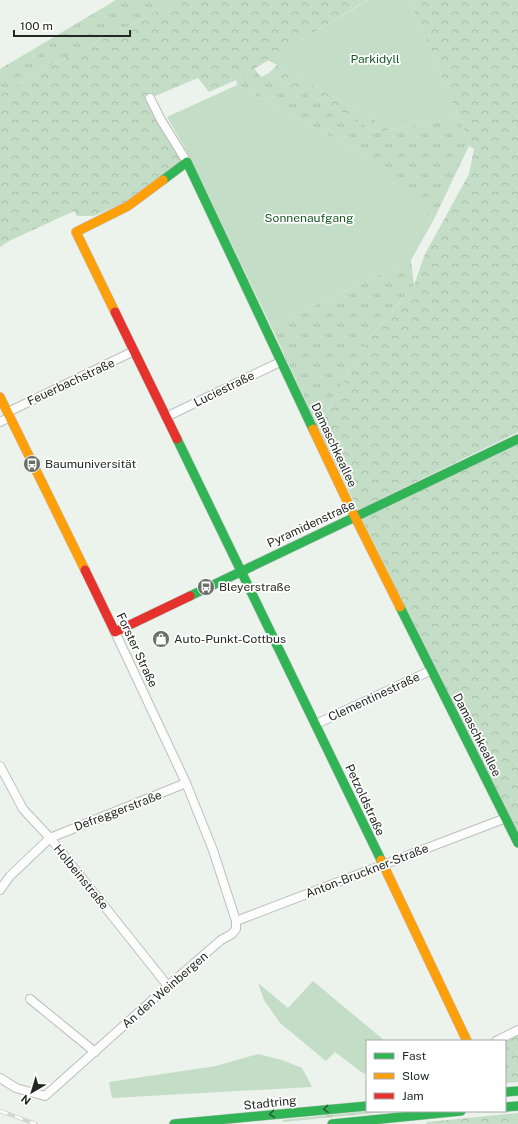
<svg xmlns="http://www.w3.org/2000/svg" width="518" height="1124" font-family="'Public Sans',sans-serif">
<defs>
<pattern id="grass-tufts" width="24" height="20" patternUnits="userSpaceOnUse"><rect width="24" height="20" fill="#c4ddc6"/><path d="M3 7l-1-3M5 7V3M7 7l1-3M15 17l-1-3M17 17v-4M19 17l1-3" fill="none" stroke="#a8beaa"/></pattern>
<pattern id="forest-crowns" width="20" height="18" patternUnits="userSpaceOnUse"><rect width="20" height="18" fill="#c4ddc6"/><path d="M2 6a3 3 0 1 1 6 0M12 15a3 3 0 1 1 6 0" fill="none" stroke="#a8beaa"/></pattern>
</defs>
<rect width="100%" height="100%" fill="#ecf2ec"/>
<g fill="url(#grass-tufts)">
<path d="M116 0H179L40 71 0 95V69Z"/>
<path d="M254 68 261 77 269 73 376 132 392 130 459 117 469 146 433 221 369 158 237 85 236 80Z"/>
<path d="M411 260 414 285 363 346 318 428 271 326Z"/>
<path d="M367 1111H395L284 1122 282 1121V1120Z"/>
</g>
<g fill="url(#forest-crowns)">
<path d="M179 0H367L236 80 209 92 198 78 148 99 182 161 126 202 94 216H77L74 211 9 241 0 247V95L40 71Z"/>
<path d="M409 0H518V432L358 510 318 428 363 346 414 285 425 254 469 174 474 149 469 146 459 117Z"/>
<path d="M277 65 392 130 376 132 269 73Z"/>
<path d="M518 444V833L362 519Z"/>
<path d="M518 1033V1082L505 1083V1041H501Z"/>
<path d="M518 1113V1124H426L427 1122Z"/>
</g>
<g fill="#c4ddc6">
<path d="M368 0H409L459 117 392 130 268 60Z"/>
<path d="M237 85 369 158 433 221 411 260 271 326 191 159 167 117Z"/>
<path d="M313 981 385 1041H367V1070L364 1074 335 1052 326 1061 280 1023 264 1000 258 983 288 1008Z"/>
<path d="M258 1054 282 1060 302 1068 312 1087 112 1098 109 1082 216 1066Z"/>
</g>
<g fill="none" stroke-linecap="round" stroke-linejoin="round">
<g stroke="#bbc0bc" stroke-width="10">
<g id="street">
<path d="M150 98 161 120 187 162"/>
<path d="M8 412 134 351"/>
<path d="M166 417 282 361"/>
<path d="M0 422 10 417"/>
<path d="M316 724 432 670"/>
<path d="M0 766 23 809 50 838 168 986"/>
<path d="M0 890 10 876 50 838 186 783"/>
<path d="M236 921 506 818"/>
<path d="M30 999 95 1052"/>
<path d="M496 1041 518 1030"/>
<path d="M0 1078 16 1088 45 1096 168 986 221 940 232 934 236 929V921L213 850 186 783 115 632"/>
</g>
</g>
<g stroke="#bbc0bc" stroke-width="10">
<g id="fast">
<path d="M163 180 187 162 313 429"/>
<path d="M177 439 381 860"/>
<path d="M190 596 518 439"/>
<path d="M400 607 518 843"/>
<path d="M505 1092 518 1091"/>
<path d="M505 1107 518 1106"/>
<path d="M174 1124 367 1106"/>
<path d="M332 1124 461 1111"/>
</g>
</g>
<g stroke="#bbc0bc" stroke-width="10">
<g id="slow">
<path d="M115 312 76 232 128 206 163 180"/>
<path d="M0 397 85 570"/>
<path d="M313 429 348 503 400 607"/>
<path d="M381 860 467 1041"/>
</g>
</g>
<g stroke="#bbc0bc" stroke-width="10">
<g id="jam">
<path d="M115 312 177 439"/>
<path d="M85 570 115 632 190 596"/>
</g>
</g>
<use href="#street" stroke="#fcfdfc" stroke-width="8"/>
<use href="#fast" stroke="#30b455" stroke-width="9"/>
<use href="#slow" stroke="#ff9f0a" stroke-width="9"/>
<use href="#jam" stroke="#e5322d" stroke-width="9"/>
<g stroke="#d4d5d4" stroke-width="4">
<path id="rail" d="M0 1111 36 1124"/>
</g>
<use href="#rail" stroke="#fff" stroke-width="2.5" stroke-dasharray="8" stroke-linecap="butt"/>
</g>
<defs><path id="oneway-chevron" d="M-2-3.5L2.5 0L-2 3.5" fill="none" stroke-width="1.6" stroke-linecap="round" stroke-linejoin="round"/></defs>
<g stroke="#296038">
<use href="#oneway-chevron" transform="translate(326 1109) rotate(175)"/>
<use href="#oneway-chevron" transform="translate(272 1114) rotate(174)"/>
</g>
<defs>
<g id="bus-disc" transform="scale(0.9)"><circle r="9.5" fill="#6a6f6a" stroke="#fff"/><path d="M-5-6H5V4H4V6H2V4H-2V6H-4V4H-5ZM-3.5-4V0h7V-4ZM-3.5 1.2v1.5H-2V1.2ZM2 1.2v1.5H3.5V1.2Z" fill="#fff"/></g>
<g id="shop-disc" transform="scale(0.9)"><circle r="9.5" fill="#6a6f6a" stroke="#fff"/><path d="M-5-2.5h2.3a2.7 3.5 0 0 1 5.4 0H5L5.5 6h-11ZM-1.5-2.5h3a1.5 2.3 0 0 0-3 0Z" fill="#fff"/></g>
</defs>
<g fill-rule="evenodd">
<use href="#bus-disc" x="32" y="464"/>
<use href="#bus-disc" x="206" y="587"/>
<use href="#shop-disc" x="161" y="639"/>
</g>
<g text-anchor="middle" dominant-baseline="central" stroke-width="3.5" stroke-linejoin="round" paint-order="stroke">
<g font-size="12" fill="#145922" stroke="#fff">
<text x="375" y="59">Parkidyll</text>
<text x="309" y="218">Sonnenaufgang</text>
</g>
<g font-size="12" fill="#242824" stroke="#fff">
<text transform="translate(71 382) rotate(-25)">Feuerbachstraße</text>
<text transform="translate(224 389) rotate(-26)">Luciestraße</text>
<text transform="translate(334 445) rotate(65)">Damaschkeallee</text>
<text transform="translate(311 524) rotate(-25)">Pyramidenstraße</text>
<text transform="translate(137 650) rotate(65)">Forster Straße</text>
<text transform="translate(374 697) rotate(-25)">Clementinestraße</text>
<text transform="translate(477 735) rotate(63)">Damaschkeallee</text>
<text transform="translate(365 800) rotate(65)">Petzoldstraße</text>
<text transform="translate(118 811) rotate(-21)">Defreggerstraße</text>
<text transform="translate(367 871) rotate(-21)">Anton-Bruckner-Straße</text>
<text transform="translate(81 877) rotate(51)">Holbeinstraße</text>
<text transform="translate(165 990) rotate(-41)">An den Weinbergen</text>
<text transform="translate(270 1103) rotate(-6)">Stadtring</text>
</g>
<g font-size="12" fill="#242824" stroke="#fff" text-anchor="start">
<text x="45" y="464">Baumuniversität</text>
<text x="219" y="587">Bleyerstraße</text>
<text x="174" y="639">Auto-Punkt-Cottbus</text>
</g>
</g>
<rect x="366" y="1040" width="140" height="72" fill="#ffffff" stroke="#a7a9a7"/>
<rect x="374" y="1053" width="20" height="6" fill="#30b455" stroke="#a7a9a7"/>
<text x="402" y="1060" font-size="12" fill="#242824">Fast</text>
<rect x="374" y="1073" width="20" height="6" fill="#ff9f0a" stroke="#a7a9a7"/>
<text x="402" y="1080" font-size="12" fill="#242824">Slow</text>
<rect x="374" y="1093" width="20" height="6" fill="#e5322d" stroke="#a7a9a7"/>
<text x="402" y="1100" font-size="12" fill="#242824">Jam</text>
<g transform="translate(32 1092) rotate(218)" stroke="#ffffff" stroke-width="3" paint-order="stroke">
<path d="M0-3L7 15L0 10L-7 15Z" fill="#242824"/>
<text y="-6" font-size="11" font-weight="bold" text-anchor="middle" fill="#242824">N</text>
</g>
<path d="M14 30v6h116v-6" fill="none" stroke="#242824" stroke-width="2"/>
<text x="20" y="30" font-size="12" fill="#242824" stroke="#ffffff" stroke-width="3" paint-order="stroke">100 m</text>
</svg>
